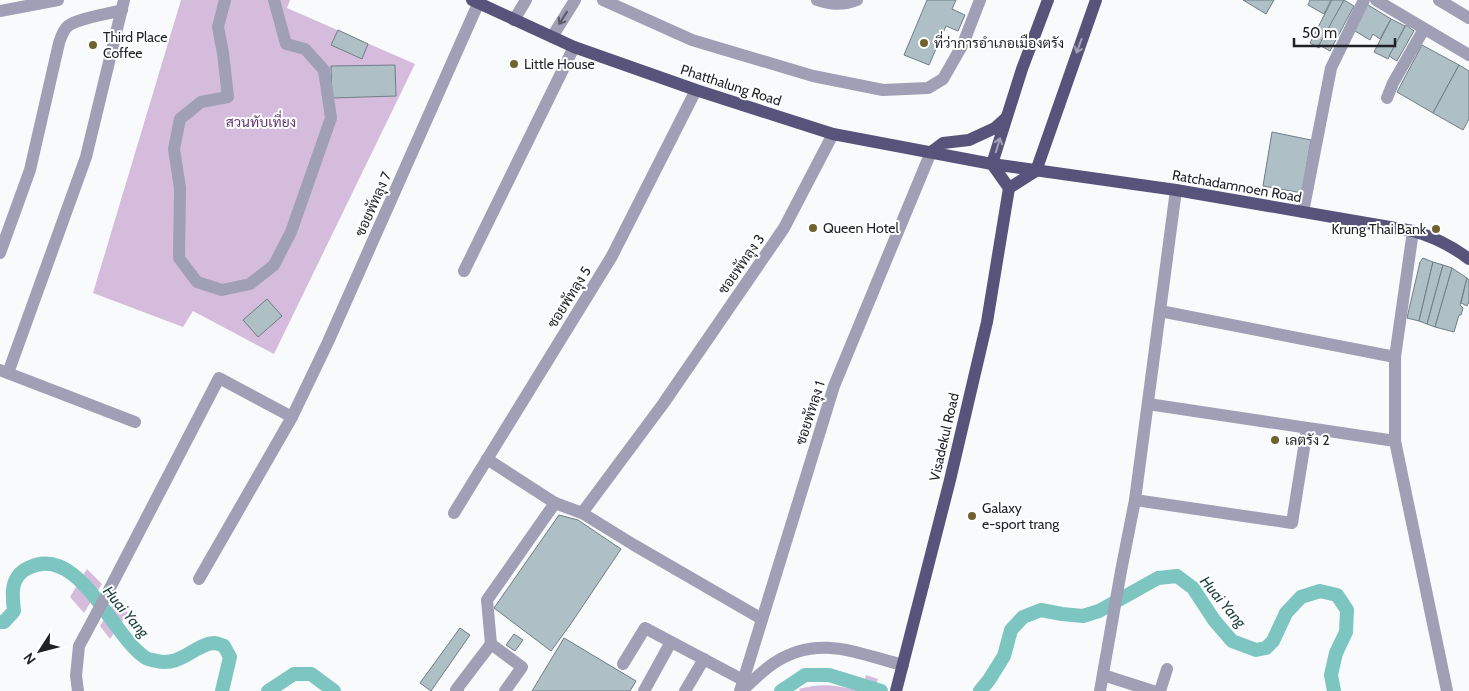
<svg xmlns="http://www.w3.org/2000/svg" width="1469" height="691" font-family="Cabin,Sarabun,sans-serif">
<rect width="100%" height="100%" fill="#f8fafc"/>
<g fill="#d5bcdc">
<path d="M181 0H290L287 8 415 64 274 354 193 311 183 327 93 293Z"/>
<path d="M87 569 102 584 84 613 70 597Z"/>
<path d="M116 599 128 613 110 639 100 626Z"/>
<path d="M866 675 878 679 875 691H800L799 689C826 682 836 686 862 691Z"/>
</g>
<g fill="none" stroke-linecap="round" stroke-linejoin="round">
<g stroke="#7cc5c1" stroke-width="14">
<path d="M0 622H4L14 611C12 594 10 577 28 568 79 542 112 637 146 658 149 660 153 660 157 661 181 667 195 644 214 643 217 643 221 645 224 646L230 657 222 691"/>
<path d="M268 691 294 674H311L334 691"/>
<path d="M781 691 805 675H829L881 691"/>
<path d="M980 691 989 680 1004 656 1011 630 1023 617 1041 610 1062 614 1083 616 1099 611 1158 578 1177 576 1193 588 1214 620 1232 641 1256 650 1266 648 1273 641 1286 613 1301 597 1320 591 1337 595 1347 610 1346 632 1336 653 1331 675 1334 691"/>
</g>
</g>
<g fill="#aebfc5" stroke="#6f7f85">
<path d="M927 0H956L952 9 965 15 958 31 946 26 929 65 904 55Z"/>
<path d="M1243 0H1274L1266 14Z"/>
<path d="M1310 0H1331L1324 14 1308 5Z"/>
<path d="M1332 0H1344L1319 48 1310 43Z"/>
<path d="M1344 0 1354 6 1330 51 1319 45Z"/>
<path d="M1365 3 1391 19 1380 39 1373 34 1370 40 1350 28Z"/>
<path d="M1391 19 1405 26 1388 59 1374 52Z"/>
<path d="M1406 25 1414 31 1397 61 1389 56Z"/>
<path d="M338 30 368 44 362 59 331 45Z"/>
<path d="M1422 45 1459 65 1433 113 1397 92Z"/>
<path d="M395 65 396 96 332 98 331 66Z"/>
<path d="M1459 65 1469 71V119L1463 130 1433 113Z"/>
<path d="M1272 132 1311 140 1302 193 1263 186Z"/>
<path d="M1423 258 1433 262 1419 321 1407 318 1420 262Z"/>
<path d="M1433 262 1443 265 1427 324 1419 321Z"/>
<path d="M1443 265 1452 268 1435 327 1427 324Z"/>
<path d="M1452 268 1467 278 1460 305 1463 308 1461 315H1459L1454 332 1435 327Z"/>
<path d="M1467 278 1469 280V302L1467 306 1461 303Z"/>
<path d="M267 299 282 316 258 337 243 320Z"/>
<path d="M559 515 578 520 621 549 570 625 551 651 494 608Z"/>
<path d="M460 628 470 635 431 691 420 683Z"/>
<path d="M514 634 523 640 515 651 506 645Z"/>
<path d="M564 638 636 681 630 691H532Z"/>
</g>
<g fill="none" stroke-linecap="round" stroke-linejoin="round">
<g stroke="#9f9fb5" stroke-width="12">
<path d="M225 0 218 27 223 53 228 97 201 102 180 119 174 149 180 188 179 258 197 282 222 290 250 284 274 265 291 232 331 118 324 70 305 49 286 44 274 0"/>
<path d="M603 0 692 40 813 76 883 90 928 88 943 79 963 44 980 0"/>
<path d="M817 0C830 5 845 5 857 0"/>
<path d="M1376 0 1469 55"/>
<path d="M1439 0 1469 18"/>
<path d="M0 11 58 0"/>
<path d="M514 20 526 0"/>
<path d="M552 37 575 0"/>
<path d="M1387 98 1393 83 1424 29"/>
<path d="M1303 212 1331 68 1364 0"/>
<path d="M1413 231 1395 357V441L1447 691"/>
<path d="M0 253 30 170 59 43C61 37 63 30 68 26 78 18 109 14 122 10"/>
<path d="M464 271 574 47"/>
<path d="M1160 311 1395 357"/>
<path d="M0 370 135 422"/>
<path d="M8 373 86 157 124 0"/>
<path d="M1148 404 1395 441"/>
<path d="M487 459 555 503 582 513 634 545 762 619"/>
<path d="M1135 500 1292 523 1307 429"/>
<path d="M454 513 612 256 696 90"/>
<path d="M582 513 663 404 784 228 833 134"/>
<path d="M199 579 292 417 328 342 478 4"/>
<path d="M491 644 487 600 555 503"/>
<path d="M623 664 645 628 743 680"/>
<path d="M1103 675 1153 691"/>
<path d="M78 691 76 676 79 646 109 590 219 378 292 417"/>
<path d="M458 691 456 690 491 644 522 667 505 691"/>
<path d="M644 691 671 642"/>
<path d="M685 691 704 659"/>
<path d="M740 691 834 386 931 152"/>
<path d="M741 691C752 682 762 671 774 663 818 634 856 653 903 665"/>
<path d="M1100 691 1121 571 1135 500 1176 190"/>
<path d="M1160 691 1167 669"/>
</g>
<g stroke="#57547b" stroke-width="12">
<path d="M472 0 574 47 696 90 833 134 992 164 1176 190 1413 231C1434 237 1452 246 1469 259"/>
<path d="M931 152 943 143 969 140 995 128 1006 118"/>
<path d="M1009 188 1036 171 1096 0"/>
<path d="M896 691 950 480 987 322 1009 188 992 164 1022 69 1048 0"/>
</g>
</g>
<defs><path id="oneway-shaft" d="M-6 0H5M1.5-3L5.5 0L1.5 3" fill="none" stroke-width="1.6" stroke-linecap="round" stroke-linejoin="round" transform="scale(1.25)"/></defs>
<use stroke="#585a66" href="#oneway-shaft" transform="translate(563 18) rotate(122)"/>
<g stroke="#a3a1b6">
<use href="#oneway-shaft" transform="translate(1079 46) rotate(110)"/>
<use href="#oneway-shaft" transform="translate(998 145) rotate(-73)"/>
</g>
<g fill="#6f622f" stroke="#fff" stroke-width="2">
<circle cx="924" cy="43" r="5"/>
<circle cx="93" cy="45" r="5"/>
<circle cx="514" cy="64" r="5"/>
<circle cx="813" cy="228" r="5"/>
<circle cx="1436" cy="229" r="5"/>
<circle cx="1275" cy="440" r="5"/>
<circle cx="972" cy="516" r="5"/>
</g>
<g text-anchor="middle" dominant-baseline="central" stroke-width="4" stroke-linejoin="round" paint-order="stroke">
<g font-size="14" fill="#1e2226" stroke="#fff" text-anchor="start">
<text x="103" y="37">Third Place<tspan x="103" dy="16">Coffee</tspan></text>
<text x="934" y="43">ที่ว่าการอำเภอเมืองตรัง</text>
<text x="524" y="64">Little House</text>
<text x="823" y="228">Queen Hotel</text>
<text x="1426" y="229" text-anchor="end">Krung Thai Bank</text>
<text x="1285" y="440">เลตรัง 2</text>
<text x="982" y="508">Galaxy<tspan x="982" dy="16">e-sport trang</tspan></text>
</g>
<g font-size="14" fill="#1e2226" stroke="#fff">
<text transform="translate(731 85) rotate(18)">Phatthalung Road</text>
<text transform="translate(1237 186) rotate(10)">Ratchadamnoen Road</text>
<text transform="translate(373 204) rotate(-66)">ซอยพัทลุง 7</text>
<text transform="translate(741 264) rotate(-55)">ซอยพัทลุง 3</text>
<text transform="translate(569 297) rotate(-58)">ซอยพัทลุง 5</text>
<text transform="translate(810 413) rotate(-72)">ซอยพัทลุง 1</text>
<text transform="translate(944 437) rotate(-77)">Visadekul Road</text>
</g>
<g font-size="14" fill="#61356d" stroke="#fff">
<text x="261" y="122">สวนทับเที่ยง</text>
</g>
<g font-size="15" font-style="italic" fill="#1b3f3d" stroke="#fff">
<text transform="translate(1223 602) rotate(50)">Huai Yang</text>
<text transform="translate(126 612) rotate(50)">Huai Yang</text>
</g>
</g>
<g transform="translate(40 651) rotate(234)" stroke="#ffffff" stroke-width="4" paint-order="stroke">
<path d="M0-4L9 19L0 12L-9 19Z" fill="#1e2226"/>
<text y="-8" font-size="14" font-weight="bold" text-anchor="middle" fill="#1e2226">N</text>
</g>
<path d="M1294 38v8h101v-8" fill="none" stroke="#1e2226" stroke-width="2.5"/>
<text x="1302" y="38" font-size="15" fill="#1e2226" stroke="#ffffff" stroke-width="4" paint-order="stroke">50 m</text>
</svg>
